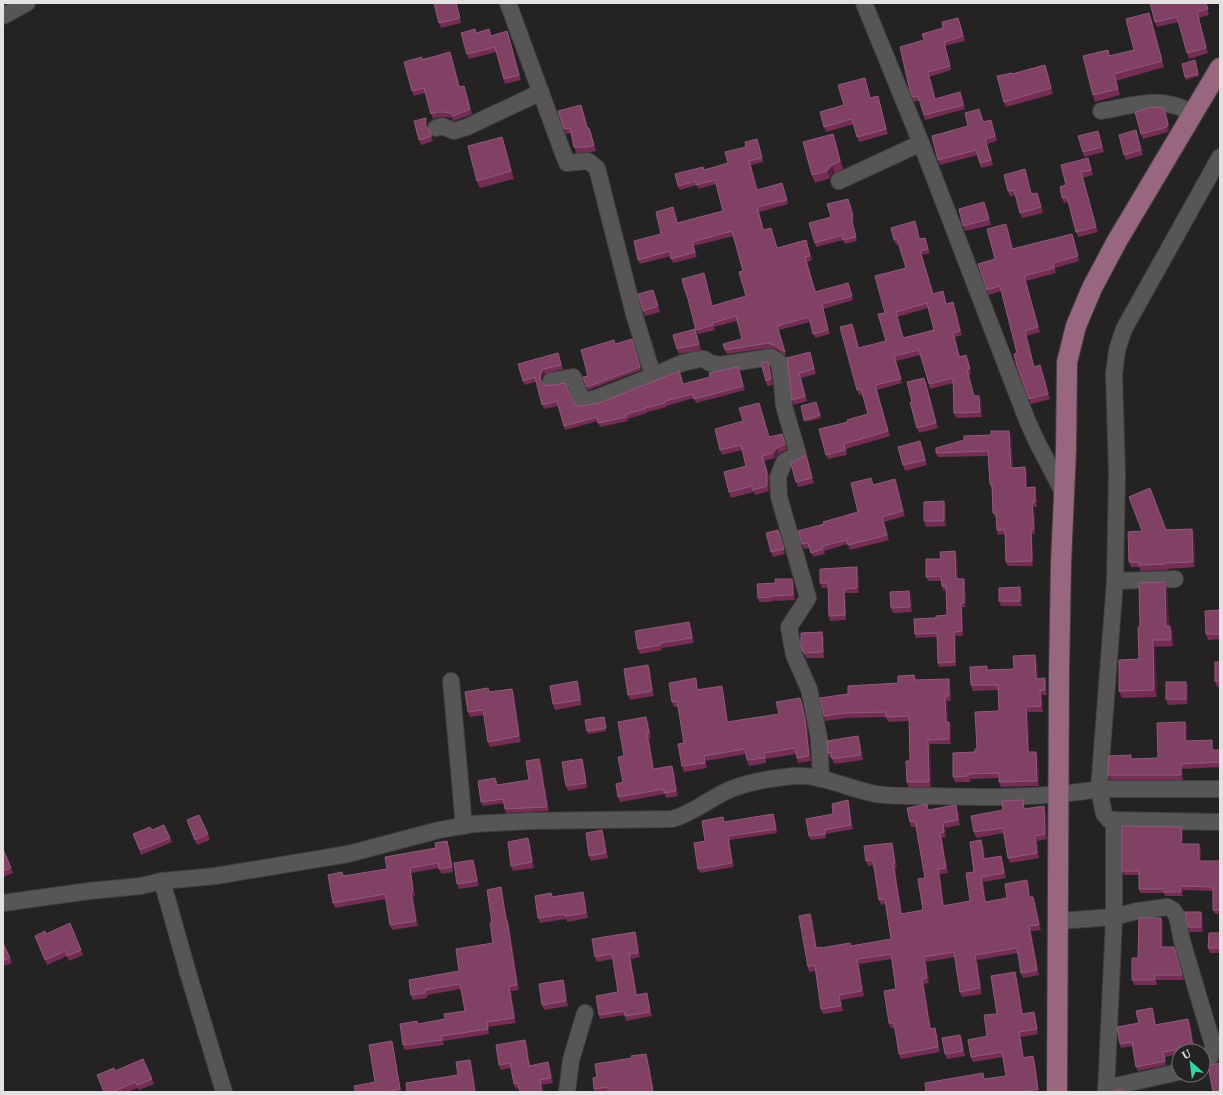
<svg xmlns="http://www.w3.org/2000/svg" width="1223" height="1095" font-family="'IBM Plex Serif',serif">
<rect width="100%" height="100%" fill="#252224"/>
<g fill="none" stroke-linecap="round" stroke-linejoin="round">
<g stroke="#413f40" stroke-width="18">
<g id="minor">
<path d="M508 3 563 153 567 163 588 161 597 168 634 314 653 376"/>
<path d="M864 3 921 143 1027 420 1036 440 1064 494"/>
<path d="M3 16 27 3"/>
<path d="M1101 111C1124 107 1150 99 1172 105 1179 106 1186 110 1193 113"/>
<path d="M436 128 442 126 454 131 467 127 541 92"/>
<path d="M1220 157 1124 329 1117 350 1114 374 1117 474 1115 581 1099 789H1220"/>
<path d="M839 181 921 143"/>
<path d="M551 381 573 377 582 401 597 398 653 376 682 363 699 359H704L710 363 720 365 771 357 779 362 782 383 784 406 798 454 784 462 778 477 779 497 808 598 789 627 794 655 809 689 819 738 821 779"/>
<path d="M1115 581 1175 579"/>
<path d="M451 681 464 826"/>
<path d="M162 881 186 966 224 1092"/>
<path d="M3 903 89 891 141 886 162 881 215 876 348 854 439 830 473 824 529 821 672 819C695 813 712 796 734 788 752 781 774 778 793 776 822 774 848 789 876 794 895 797 914 796 933 796 987 798 1047 798 1099 789L1104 814 1109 820 1220 822"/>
<path d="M1058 921 1114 917 1137 911 1168 907 1173 910 1177 916 1182 941 1213 1045C1213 1053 1211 1059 1203 1063"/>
<path d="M1106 1088 1179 1072"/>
<path d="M567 1092 571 1060 585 1013"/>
<path d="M1106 1092 1114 920V820"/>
</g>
</g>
<g stroke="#413f40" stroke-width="22">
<path id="major" d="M1057 1092 1059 675 1061 563 1066 450 1067 362 1076 326 1092 288 1117 241 1220 68"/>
</g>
<use href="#minor" stroke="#585556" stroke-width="16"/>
<use href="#major" stroke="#98667f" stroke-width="20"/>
</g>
<g fill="#742e56" fill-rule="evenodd">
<path d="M434 3H456L461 23 441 28Z"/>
<path d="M1206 3 1209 15 1199 18 1208 53 1189 59 1179 22 1157 27 1155 22Z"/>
<path d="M1152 20 1164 67 1116 81 1120 95 1095 102 1093 95 1108 50 1110 56 1134 50Z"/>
<path d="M960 22 965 41 945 46 951 70 929 77 935 99 962 96 965 109 925 120 920 100 914 102 910 91 924 40 943 28Z"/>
<path d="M476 33 491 35 509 36 521 80 505 84 496 52 469 59 467 54Z"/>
<path d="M450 52 460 87 466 91 472 114 454 121 452 118 445 117H439L433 119 425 93 414 96 412 91 422 59Z"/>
<path d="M1195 63 1199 76 1186 80 1185 77Z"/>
<path d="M1045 65 1053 94 1006 107 1004 102 1012 74Z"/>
<path d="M865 78 870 98 878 96 888 134 859 142 854 124 826 132 824 127 844 105Z"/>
<path d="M583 110 588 128 591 133 596 151 590 152 576 153 571 133 566 134 558 111Z"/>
<path d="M1166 113 1170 130 1168 132 1143 139 1141 134Z"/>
<path d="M426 118 428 123 427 128 430 131 433 141 421 145 419 140Z"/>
<path d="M991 120 997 141 987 144 993 165 981 168 977 155 940 165 938 160 983 122Z"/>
<path d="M1136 130 1143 155 1126 160 1124 155Z"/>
<path d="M1098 131 1104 152 1084 157 1083 152Z"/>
<path d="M502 137 505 145 514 179 480 188 477 181Z"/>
<path d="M836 142 843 169 835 173 830 178 815 183 812 175Z"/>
<path d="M759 143 763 162 751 165 757 190 782 183 788 204 759 212 764 230 771 228 777 248 806 240 812 260 807 262 816 292 848 283 853 300 823 309 830 334 815 338 810 322 779 330 786 356 776 349 770 348 727 354 725 350 742 339 737 321 714 327 715 330 698 334 688 295 686 296 685 291 705 277 712 306 746 296 743 271 733 236 694 246 697 257 673 263 671 256 640 264 638 260 661 234 673 207 678 223 723 211 716 184 698 189 697 185 680 190 678 186 704 170 728 163 746 147Z"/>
<path d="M1088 158 1093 175 1083 178 1098 232 1078 237 1068 202 1064 203 1062 198 1066 185Z"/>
<path d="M1025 169 1032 194 1039 198 1043 213 1022 218 1015 195 1010 197 1008 191Z"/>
<path d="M984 202 991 225 965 231 963 226Z"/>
<path d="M850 203 854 220 852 221 857 241 845 244 843 240 816 247 815 243 831 217Z"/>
<path d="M917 226 920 239 925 238 930 253 922 255 933 294 944 296 947 304 955 307 962 335 955 337 960 357 966 355 968 360 971 374 969 375 974 396 981 400 982 417 956 418 954 413 953 383 930 389 921 355 896 361 902 383 877 390 890 436 846 449 847 455 828 459 826 455 848 422 868 414 863 394 859 395 857 390 854 328 859 348 886 341 885 313 906 268 899 244 896 245 894 240ZM928 308 934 330 903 338 897 317Z"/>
<path d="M1008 229 1013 249 1072 234 1079 261 1055 268 1056 273 1026 281 1040 332 1026 336 1034 367 1042 370 1050 399 1031 404 1017 366V353L1001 291 989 295 978 264 995 259Z"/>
<path d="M653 290 660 312 645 316 643 311Z"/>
<path d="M695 329 701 350 679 354 677 349Z"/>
<path d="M632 339 641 370 588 390 583 377 588 376 615 344Z"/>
<path d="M810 352 816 374 801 378 807 401 794 405 792 400 787 358Z"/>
<path d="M560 358 563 369 545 374 542 377V383L578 406H582L599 403 681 375 683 384 740 372 745 390 696 403 694 398 666 406 667 407 647 412V413L627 419 628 421 600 427 598 421 565 430 558 406 544 409 536 382 524 385 523 381Z"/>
<path d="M770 368 773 385 767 386 766 381Z"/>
<path d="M926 382 938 428 919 433 917 428 912 402Z"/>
<path d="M759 403 769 437 782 434 787 449 779 454 775 458 764 461 769 477V491L755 495 754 492 731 498 729 492 746 466 742 450 722 455 720 450 743 421Z"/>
<path d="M817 405 821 418 805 422 804 420Z"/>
<path d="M1011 435 1013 468 1025 467 1027 472V487H1035L1036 492 1037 507H1034L1035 534H1032L1033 566H1008L1006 562 1005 534 998 535 997 530 996 517H995L993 513 992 488H991L990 484 988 456 938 457 936 453Z"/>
<path d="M922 446 927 465 905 471 903 465Z"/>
<path d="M808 460 814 483 798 487 796 482Z"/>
<path d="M896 484 905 516 884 522 889 540 850 550 848 544 824 551 825 554 813 557 810 548 804 549 802 544 824 524 858 512 874 485Z"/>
<path d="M944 501 946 506V526L926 527 924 521Z"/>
<path d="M1192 529 1194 534 1195 567 1167 569V570L1141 571 1139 567H1131L1129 562 1166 530Z"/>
<path d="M780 535 785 554 773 557 771 552Z"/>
<path d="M955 551 957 556 958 579H964L965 583 966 607H962L963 636H956V666L939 667 938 663 937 637 916 638 915 634 936 618 947 615 946 590 943 591 941 581H928L926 577 941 559Z"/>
<path d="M858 572 859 593H845L846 620 830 621 829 616 828 588H822L820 583Z"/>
<path d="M1165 582 1167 589 1169 626 1173 632V646L1155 647 1157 697 1122 698 1119 691 1139 659 1140 627Z"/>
<path d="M794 583 795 600 771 601V602H759L758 598Z"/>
<path d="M1022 593V606H1001L999 601Z"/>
<path d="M911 596 912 612 893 613 891 608Z"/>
<path d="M1220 610V639L1208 640 1206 634Z"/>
<path d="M689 622 691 627 694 643 662 648V650L640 654 638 649Z"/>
<path d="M824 637V658H806L801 648Z"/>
<path d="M1037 660 1038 679 1046 684 1047 695H1042L1043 712H1028L1029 752H1036L1038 757 1039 786 1001 787 999 782V778L970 779V782H955L953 777 975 752 999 711 998 690 973 691 971 685 988 670 1014 669Z"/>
<path d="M1220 662V687H1217L1215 681Z"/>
<path d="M648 665 650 670 654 696 630 700 628 695Z"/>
<path d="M949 679 950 684 951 701H947L948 722H949L951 727V744H930L931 787H908L907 782 910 761 909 721 888 722 886 717 846 718 825 721 824 716 848 694 898 683 916 680Z"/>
<path d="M577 681 579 686 582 705 555 710 553 704Z"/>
<path d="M1186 682 1188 687V704L1168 705 1166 699Z"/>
<path d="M697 684 698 689 722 686 723 691 728 722 779 714 800 698 802 703 807 724 811 761 798 763 796 754 766 759V763L749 766 747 760 746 754 706 761 707 768 684 772 682 766 684 743 678 707H674L672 702Z"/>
<path d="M488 688 489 692 512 689 514 694 521 742 490 747 488 742 484 715 470 717 468 712Z"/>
<path d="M604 717 606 731 588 734 587 731Z"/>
<path d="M648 722 651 738H649L654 769 674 771 678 796 666 798 665 794 620 802 618 797 623 782 624 756Z"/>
<path d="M1187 726V741L1213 745V750H1220V767L1182 769 1183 780H1110L1108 775 1132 759 1158 758Z"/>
<path d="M858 736 860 741 863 760 834 764 832 757 829 758 828 753Z"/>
<path d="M539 759 541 763 549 811 506 813 504 803 483 806 481 802 497 782V785L529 780Z"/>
<path d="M584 764 587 788 568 791 566 786Z"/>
<path d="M848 800 849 804 853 829 826 834V838L811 840 809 836 833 814Z"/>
<path d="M1024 806 1025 809 1046 811 1047 839 1037 841 1039 858 1010 863 1008 858 1004 833 976 838 974 832 1003 810Z"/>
<path d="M929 810H958L960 825 945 828 946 837 942 838 948 873 940 874 944 905 970 901 974 872 983 845 985 858 1003 861 1006 878 983 882 986 902 1007 898 1029 885 1030 897 1035 902 1041 930 1031 931 1039 975 1023 978 1021 973 1018 953 977 960 982 994 962 997 960 992 955 957 926 962 929 983 924 984 931 1029 935 1028 937 1033 940 1052 901 1059 899 1054 895 1028H891L889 1023 896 989 892 959 859 964 864 996 841 1000 843 1011 823 1014 821 1009 815 971 809 972 808 967 810 914 812 919 817 947 821 948 851 946 891 939 885 904 881 905 879 900 873 865 868 866 866 861 892 843 897 868 895 869 902 914 923 910 925 878 916 827H911L910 822Z"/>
<path d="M773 814 775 819 777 833 729 840 734 867 700 873 698 869 705 841 725 822Z"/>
<path d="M164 825 172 842 141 855 133 834 152 830Z"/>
<path d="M189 825 208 834 210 840 197 845Z"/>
<path d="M1182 827 1183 831V844H1199L1201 848V861H1220V914H1215L1213 910V891L1183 890V896H1165L1164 893H1140L1139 889V875H1124L1122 871Z"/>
<path d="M602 830 604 835 608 858 591 861 589 856Z"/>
<path d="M528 838 530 843 534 868 513 871 511 866Z"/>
<path d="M447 841 449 846 453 872 441 874 439 868 411 873 415 896 413 897 418 926 392 930 390 925 386 899 335 908 333 903 343 876 387 869 436 848Z"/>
<path d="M3 849 13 873 3 877Z"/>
<path d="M475 865 479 886 459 889 457 884Z"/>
<path d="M502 892 507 920 509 925 519 990 511 991 516 1023 488 1027 489 1034 443 1041 444 1045 405 1050 403 1045 417 1021 418 1024 445 1019 465 1011 461 989 427 995V998L413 1000 411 995 459 971 493 943 492 923Z"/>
<path d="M583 892 585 897 588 918 567 922 566 919 540 923 538 918 551 893 553 897Z"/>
<path d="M1203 917V932H1190L1188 927Z"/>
<path d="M1161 918 1163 923V947L1175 952 1184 980H1157V985H1134L1132 980 1138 958Z"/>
<path d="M1220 933V953H1210L1208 948Z"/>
<path d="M637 936 640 957 631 959 637 995 648 998 652 1016 626 1021 625 1015 600 1019 599 1015 618 992 613 959 597 962 595 957Z"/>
<path d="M37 941 81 950 83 955 69 961 67 956 47 965Z"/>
<path d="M3 943 12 963 3 966Z"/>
<path d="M1015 972 1017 977 1023 1013 1035 1016 1038 1034 1021 1037 1024 1057 1033 1056 1035 1061 1039 1092H926L985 1079 1006 1076 1003 1057 973 1062 971 1057 987 1036Z"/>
<path d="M563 980 565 985 568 1006 544 1010 542 1005Z"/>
<path d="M1152 1008 1154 1012 1156 1024 1190 1023 1195 1051H1179V1054L1165 1057 1166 1065 1138 1071 1136 1067 1132 1046 1121 1048 1120 1044Z"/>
<path d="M960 1035 962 1041 965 1056 947 1059 945 1054Z"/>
<path d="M527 1045 530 1065 550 1068 553 1083 516 1089 514 1084 511 1068 501 1070 499 1065Z"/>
<path d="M393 1046 401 1092H355L375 1082Z"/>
<path d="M648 1058 654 1092H608V1091L601 1092H595L594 1089 597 1077Z"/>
<path d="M115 1071 152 1079 154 1084 139 1090 137 1088 127 1092H104Z"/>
</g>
<g fill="#50213c">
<path d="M1197 12 1199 18 1208 53 1206 48Z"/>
<path d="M1149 13 1152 20 1164 67 1162 61Z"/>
<path d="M507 31 509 36 521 80 519 75Z"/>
<path d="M450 52 452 57 461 92 459 87Z"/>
<path d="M1045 65 1047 70 1053 94 1051 88Z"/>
<path d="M464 86 466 91 472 114 470 109Z"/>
<path d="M1164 108 1170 130 1168 132 1167 127Z"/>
<path d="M426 118 428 123 427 131 425 125Z"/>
<path d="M833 134 836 142 843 169 840 161Z"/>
<path d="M502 137 505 145 514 179 511 171Z"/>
<path d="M832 165 835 173 830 178 827 171Z"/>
<path d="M1081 172 1083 178 1098 232 1096 227Z"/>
<path d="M704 273 705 277 714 310 712 306Z"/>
<path d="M1024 276 1026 281 1040 332 1038 327Z"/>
<path d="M953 302 955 307 962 335 960 331Z"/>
<path d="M768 362 770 368 773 385 771 379Z"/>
<path d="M1040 365 1042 370 1050 399 1048 394Z"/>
<path d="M544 369 545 374 542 377V383L540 379 541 373Z"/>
<path d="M967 370 969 375 976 401 974 396Z"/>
<path d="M799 373 801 378 807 401 805 396Z"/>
<path d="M924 378 926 382 938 428 936 423Z"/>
<path d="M979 396 981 400 982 417 980 412Z"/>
<path d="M759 403 761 408 771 442 769 437Z"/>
<path d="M1009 431 1011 435 1013 472 1011 468Z"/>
<path d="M920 441 922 446 927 465 925 460Z"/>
<path d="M777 448 779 454 775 458 773 453Z"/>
<path d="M806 455 808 460 814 483 812 478Z"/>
<path d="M762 456 769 477V491L767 486Z"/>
<path d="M1025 467 1027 472V492L1026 488Z"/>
<path d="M1035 487 1036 492 1037 507 1035 502Z"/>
<path d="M944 501 946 506V526L944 521Z"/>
<path d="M1032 503 1034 507 1035 534 1034 529Z"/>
<path d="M1031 529 1032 534 1033 566 1032 561Z"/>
<path d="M1192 529 1194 534 1195 567 1193 562Z"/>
<path d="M955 551 957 556 958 583 956 579Z"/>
<path d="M857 567 858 572 859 593 857 588Z"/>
<path d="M792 579 794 583 795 600 793 595Z"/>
<path d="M964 579 965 583 966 607 964 603Z"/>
<path d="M1165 582 1167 589 1169 632 1166 626Z"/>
<path d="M1020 587 1022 593V606L1020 601Z"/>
<path d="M844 589 845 593 846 620 845 615Z"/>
<path d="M909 591 911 596 912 612 910 607Z"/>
<path d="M961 603 962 607 963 636 962 631Z"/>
<path d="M689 622 691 627 694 643 692 638Z"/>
<path d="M1170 626 1173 632V646L1171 640Z"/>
<path d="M822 632 824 637V658L823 652Z"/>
<path d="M954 632 956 636V666L955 662Z"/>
<path d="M1153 640 1155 647 1157 697 1154 690Z"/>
<path d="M1035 655 1037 660 1038 684 1036 679Z"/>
<path d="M648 665 650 670 654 696 652 691Z"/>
<path d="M696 678 697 684 699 695 697 690Z"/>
<path d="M1045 678 1046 684 1047 695 1045 690Z"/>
<path d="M949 679 950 684 951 701 949 696Z"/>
<path d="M577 681 579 686 582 705 580 700Z"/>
<path d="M1186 682 1188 687V704L1186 699Z"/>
<path d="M722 686 723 691 729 727 727 722Z"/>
<path d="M512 689 514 694 521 742 519 736Z"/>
<path d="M1040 690 1042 695 1043 712 1041 706Z"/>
<path d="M945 696 947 701 948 727 946 722Z"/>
<path d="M800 698 802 703 807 724 811 761 809 756Z"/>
<path d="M1026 707 1028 712 1029 758 1028 752Z"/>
<path d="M646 717 648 722 651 738 649 733Z"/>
<path d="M949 722 951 727V744L949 739Z"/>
<path d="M1185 722 1187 726V746L1185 741Z"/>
<path d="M647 733 649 738 655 774 653 769Z"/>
<path d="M858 736 860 741 863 760 861 755Z"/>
<path d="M928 740 930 744 931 787 929 782Z"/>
<path d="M1212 740 1213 745 1214 755 1212 750Z"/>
<path d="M1036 752 1038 757 1039 786 1037 781Z"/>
<path d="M704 756 706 761 707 768 705 763Z"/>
<path d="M539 759 541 763 549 811 547 807Z"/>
<path d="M582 759 584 764 587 788 586 783Z"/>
<path d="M1181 764 1182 769 1183 780 1181 775Z"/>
<path d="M672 766 674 771 678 796 676 791Z"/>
<path d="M848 800 849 804 853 829 851 825Z"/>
<path d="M956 805 958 810 960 825 958 820Z"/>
<path d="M1044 806 1046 811 1047 839 1045 834Z"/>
<path d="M773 814 775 819 777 833 776 829Z"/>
<path d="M943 823 945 828 946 837 944 832Z"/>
<path d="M1182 827 1183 831V848L1181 844Z"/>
<path d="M602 830 604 835 608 858 606 853Z"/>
<path d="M940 833 942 838 948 873 946 868Z"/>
<path d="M728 836 729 840 734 867 732 863Z"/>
<path d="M1035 836 1037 841 1039 858 1037 853Z"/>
<path d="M528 838 530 843 534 868 532 862Z"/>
<path d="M981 840 983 845 986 864 984 859Z"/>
<path d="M447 841 449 846 453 872 452 867Z"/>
<path d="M892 843 897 868 895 863Z"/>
<path d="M1199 844 1201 848V865L1199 861Z"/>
<path d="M1001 856 1003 861 1006 878 1004 873Z"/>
<path d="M473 860 475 865 479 886 477 881Z"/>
<path d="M893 863 895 869 903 919 901 914Z"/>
<path d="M410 868 411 873 415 896 413 891Z"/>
<path d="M938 869 940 874 945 911 943 906Z"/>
<path d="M981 877 983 882 987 907 985 902Z"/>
<path d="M1027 880 1029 885 1031 902 1029 897Z"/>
<path d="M1181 886 1183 890V896L1181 892Z"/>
<path d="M501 887 502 892 508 925 506 920Z"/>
<path d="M411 892 413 897 418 926 416 921Z"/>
<path d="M583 892 585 897 588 918 586 913Z"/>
<path d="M1033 897 1035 902 1041 930 1039 925Z"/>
<path d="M1201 912 1203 917V932L1201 927Z"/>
<path d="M810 914 812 919 818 953 816 948Z"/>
<path d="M1161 918 1163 923V952L1161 947Z"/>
<path d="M507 920 509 925 519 990 517 985Z"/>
<path d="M1029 926 1031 931 1039 975 1037 970Z"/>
<path d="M635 932 637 936 640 957 638 953Z"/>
<path d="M629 954 631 959 638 1000 636 995Z"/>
<path d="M975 955 977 960 982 994 980 988Z"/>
<path d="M924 957 926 962 929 983 927 978Z"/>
<path d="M857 959 859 964 864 996 862 991Z"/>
<path d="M1015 972 1017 977 1024 1018 1022 1014Z"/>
<path d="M1155 975 1157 980V985L1155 980Z"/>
<path d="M922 979 924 984 932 1034 930 1029Z"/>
<path d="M563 980 565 985 568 1006 566 1001Z"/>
<path d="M509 986 511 991 516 1023 514 1018Z"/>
<path d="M647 993 648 998 652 1016 650 1012Z"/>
<path d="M839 995 841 1000 843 1011 841 1006Z"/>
<path d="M1152 1008 1154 1012 1157 1029 1155 1025Z"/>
<path d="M1188 1019 1190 1023 1195 1051 1193 1047Z"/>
<path d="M935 1028 937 1033 940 1052 938 1047Z"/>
<path d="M1019 1032 1021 1037 1025 1062 1023 1058Z"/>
<path d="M960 1035 962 1041 965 1056 963 1051Z"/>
<path d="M525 1040 527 1045 531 1071 529 1066Z"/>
<path d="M392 1041 393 1046 401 1092 400 1089Z"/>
<path d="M646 1054 648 1058 654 1092H653Z"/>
<path d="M1033 1056 1035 1061 1039 1092 1038 1089Z"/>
<path d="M470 1060 472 1065 476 1092H475Z"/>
<path d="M548 1062 550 1068 553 1083 551 1078Z"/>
<path d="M540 1080 542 1085 543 1092H542Z"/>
</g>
<g fill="#804165" stroke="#905a79" fill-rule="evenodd">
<path d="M434 3H456L460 18 439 23Z"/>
<path d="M1150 3H1206L1208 9 1197 12 1206 48 1187 53 1177 17 1155 22Z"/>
<path d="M1149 13 1162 61 1114 74 1118 89 1093 95 1083 56 1108 50 1109 56 1134 50 1126 19Z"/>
<path d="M958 18 963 36 944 42 950 66 928 72 935 99 960 92 963 105 924 115 918 96 913 97 910 91 900 47 924 40 922 34 943 28 942 22Z"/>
<path d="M475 29 476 33 489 29 491 36 507 31 519 75 504 79 495 47 467 54 461 33Z"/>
<path d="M450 52 459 87 464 86 470 109 453 116 450 113 443 112H437L431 114 424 88 412 91 404 62 422 57V60Z"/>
<path d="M1195 60 1198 74 1185 77 1182 64Z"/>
<path d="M1045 65 1051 88 1004 102 997 76 1012 73V74Z"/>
<path d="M865 78 870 98 878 96 886 129 857 137 852 119 824 127 820 112 844 105 838 85Z"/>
<path d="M581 105 587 128H589L594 145 588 147H574L570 128 564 129 558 111Z"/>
<path d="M1152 107 1164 108 1168 124 1167 127 1141 134 1135 112Z"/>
<path d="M979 109 983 122 991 120 995 136 985 139 991 160 980 163 976 150 938 160 932 136 968 126 965 113Z"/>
<path d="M426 118 425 125 430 131 431 136 419 140 414 121Z"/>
<path d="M1136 130 1141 150 1124 155 1119 135Z"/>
<path d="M1098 131 1102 147 1083 152 1078 136Z"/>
<path d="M833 134 840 161 832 165 827 171 812 175 803 142Z"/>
<path d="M502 137 511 171 477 181 468 146Z"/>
<path d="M757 139 762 158 749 161 757 190 782 183 787 200 757 207 763 230 771 228 777 248 806 240 810 256 805 257 815 292 848 283 852 296 822 304 828 330 813 334 809 317 777 326 785 352 774 345 768 343 725 350 723 344 742 339 736 316 712 323 713 325 696 330 686 291H685L682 279 704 273 712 306 746 296 739 272 743 271 732 231 692 242 695 252 671 259 670 251 638 260 634 241 661 234 656 212 673 207 677 223 723 211 715 180 696 185V181L678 186 675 174 703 167 704 170 728 163 725 152 746 147 745 142Z"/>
<path d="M1088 158 1091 170 1081 172 1096 227 1076 232 1067 197 1062 198 1060 187 1066 185 1061 165Z"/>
<path d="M1025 169 1031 194 1037 193 1041 207 1020 213 1014 190 1008 191 1004 175Z"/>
<path d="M848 199 853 216 851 217 856 237 843 240 842 235 815 243 809 223 831 217 827 204Z"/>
<path d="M984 202 989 219 963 226 959 209Z"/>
<path d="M915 221 919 239 925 238 928 249 920 251 933 294 943 291 946 304 953 302 960 331 953 333 959 357 966 355 970 369 967 370 974 396H979L980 412 954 413 953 378 929 384 919 350 894 356 901 379 875 385 888 431 844 444 845 450 826 455 819 429 848 422 847 420 868 414 861 389 857 390 840 327 852 324 858 348 886 341 878 314 885 313 875 276 906 268 897 239 894 240 891 228ZM927 303 934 330 903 338 896 312Z"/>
<path d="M1006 224 1012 249 1072 234 1078 256 1053 263 1054 268 1024 276 1038 327 1025 331 1034 367 1040 365 1048 394 1029 399 1017 366 1014 354 1017 353 1000 286 987 290 978 264 995 259 987 229Z"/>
<path d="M653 290 658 306 643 311 638 294Z"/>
<path d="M695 329 699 344 677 349 673 335Z"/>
<path d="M632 339 640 367 587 387 583 377 588 376 581 350 614 340 615 344Z"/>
<path d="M810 352 814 369 799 373 805 396 792 400 787 358Z"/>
<path d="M558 353 561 365 544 369 541 373 540 379 542 383 547 386 565 383 574 403 578 406H582L599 403 679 371 683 384 710 377 709 373 738 367 743 386 694 399 693 394 665 401V403L645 408V409L626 414V417L598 423 597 417 564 426 557 401 542 405 535 377 523 381 518 364Z"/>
<path d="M767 362H768L771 379 766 381 761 363Z"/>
<path d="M924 378 936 423 917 428 910 402H912L907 382Z"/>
<path d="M816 402 820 415 804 420 801 406Z"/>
<path d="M759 403 769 437 782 434 785 444 777 448 773 453 762 456 767 472V486L753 490 752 486 729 492 724 472 746 466 741 445 720 450 715 429 743 421 739 408Z"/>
<path d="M991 431H1009L1011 468 1025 467 1026 488 1035 487V502L1032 503 1034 529H1031L1032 561 1006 562 1005 530H997L996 513H993L992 484H990L988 451 936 453V448L964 440V436L991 435Z"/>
<path d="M920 441 925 460 903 465 898 447Z"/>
<path d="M806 455 812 478 796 482 791 463Z"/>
<path d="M871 478 873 485 895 479 903 511 882 517 887 535 848 545 847 540 822 546 823 549 811 553 808 543 802 544 798 531 824 524 823 522 858 512 851 483Z"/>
<path d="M1150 488 1166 530 1192 529 1193 562 1165 563V564L1139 565V562H1129L1128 532 1142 531 1129 497Z"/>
<path d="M944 501V521H924V502Z"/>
<path d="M778 530 784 549 771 552 766 533Z"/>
<path d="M955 551 956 579H964V603H961L962 631 954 632 955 662 938 663 937 633 915 634 914 619 936 618V616L947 615 946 586H942L941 576 926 577V559H941L940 552Z"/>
<path d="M857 567V588L844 589 845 615 829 616 828 583H820V569Z"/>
<path d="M775 579H792L793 595 770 596V597L758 598 757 584 776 583Z"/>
<path d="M1165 582 1166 626H1170L1171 640H1153L1154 690 1119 691V660L1139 659 1138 627H1140L1139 583Z"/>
<path d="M1020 587V601H999V588Z"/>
<path d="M909 591 910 607 891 608 890 592Z"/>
<path d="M1220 610V634H1206L1205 611Z"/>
<path d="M689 622 692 638 660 643V645L638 649 635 631Z"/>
<path d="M822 632 823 652 804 653 801 648V633Z"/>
<path d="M1035 655 1036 679 1045 678V690H1040L1041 706 1026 707 1028 752H1036L1037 781 999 782V773L968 774V776L953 777V753L975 752V749H977L975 712 999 711 998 685H971L970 667 987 666V670L1014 669 1013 656Z"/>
<rect x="1215" y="662" width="5" height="19"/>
<path d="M648 665 652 691 628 695 624 669Z"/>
<path d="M914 675 915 680 949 679V696H945L946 722H949V739L928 740 929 782H907L906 761H910L909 716 886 717V712L844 713 824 716 820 698 848 694V686L898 683V676Z"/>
<path d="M696 678 697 690 722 686 727 722 779 714 776 702 800 698 805 719 809 756 797 758 795 748 764 753 765 758 747 760 745 749 704 756 705 763 682 766 678 744 684 743 677 701 672 702 669 683Z"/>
<path d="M577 681 580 700 553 704 550 686Z"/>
<rect x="1166" y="682" width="20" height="17"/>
<path d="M488 688 489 692 512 689 519 736 488 742 483 710 468 712 465 692Z"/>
<path d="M604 717 606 728 587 731 585 720Z"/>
<path d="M646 717 649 733H647L653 769 672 766 676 791 664 793V789L618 797 616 784 623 782 618 757 624 756 618 722Z"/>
<path d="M1185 722V741L1212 740V750H1220V762L1181 764V775H1108L1109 756 1131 755V759L1158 758 1157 723Z"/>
<path d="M858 736 861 755 832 759 831 752 828 753 827 741Z"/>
<path d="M539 759 547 807 505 809 503 799 481 802 478 781 495 778 497 785 529 780 526 761Z"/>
<path d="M582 759 586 783 566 786 562 762Z"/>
<path d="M848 800 851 825 824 830 825 834 809 836 806 819 833 814 832 804Z"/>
<path d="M1023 800 1024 809 1044 806 1045 834 1035 836 1037 853 1008 858 1003 828 974 832 971 816 1003 810 1002 801Z"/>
<path d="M927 804 928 810 956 805 958 820 943 823 944 832 940 833 946 868 938 869 943 906 970 901 966 873 974 872 970 842 981 840 984 859 1001 856 1004 873 981 877 985 902 1007 898 1005 884 1027 880 1029 897H1033L1039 925 1029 926 1037 970 1021 973 1017 948 975 955 980 988 960 992 954 952 924 957 927 978 922 979 930 1029 935 1028 938 1047 899 1054 894 1023H889L884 991 896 989 891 954 857 959 862 991 839 995 841 1006 821 1009 815 965 808 967 799 916 810 914 816 948 821 947V948L850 943 851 946 891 939 885 899 879 900 873 860 866 861 864 846 892 843 895 863H893L901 914 923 910 918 879 925 878 915 821 910 822 907 808Z"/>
<path d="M773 814 776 829 728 836 732 863 698 869 694 843 705 841 702 821 723 817 724 822Z"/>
<path d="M199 815 208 834 195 840 187 820Z"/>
<path d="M164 825 170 838 140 850 133 834 150 827 152 830Z"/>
<path d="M1122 826 1182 827 1181 844H1199V861H1220V910H1213V887L1181 886V892H1164V889H1139V871H1122Z"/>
<path d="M602 830 606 853 589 856 586 833Z"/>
<path d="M528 838 532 862 511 866 508 842Z"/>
<path d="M447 841 452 867 439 869 438 863 410 868 413 891 411 892 416 921 390 925 385 894 333 903 328 875 342 872 343 876 387 869 385 857 436 848 435 843Z"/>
<path d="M3 849 11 868 3 871Z"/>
<path d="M473 860 477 881 457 884 454 863Z"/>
<path d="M501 887 506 920H507L517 985 509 986 514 1018 487 1022 488 1029 441 1036 442 1040 403 1045 400 1024 417 1021 418 1024 445 1019 444 1014 465 1011 460 984 425 990V993L411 995 409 980 459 971 456 949 493 943 490 923H492L487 890Z"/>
<path d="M583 892 586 913 565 916V914L538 918 535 896 551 893 552 897Z"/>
<path d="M1185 912H1201V927H1188Z"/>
<path d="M1139 918H1161V947H1174L1182 975H1155V980H1132V958H1138Z"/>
<path d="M70 923 81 950 67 956 65 951 45 960 35 936 45 931 46 934Z"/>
<path d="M635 932 638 953 629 954 636 995 647 993 650 1012 625 1016 624 1011 599 1015 596 996 618 992 612 954 595 957 592 939Z"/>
<path d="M1209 933H1220V948H1208Z"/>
<path d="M3 943 10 958 3 960Z"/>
<path d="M1015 972 1022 1014 1034 1012 1037 1029 1019 1032 1023 1058 1033 1056 1038 1089 1021 1092H926L925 1083 983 1073 984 1079 1006 1076 1002 1052 971 1057 968 1040 987 1036 984 1015 997 1014 991 976Z"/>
<path d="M563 980 566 1001 542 1005 539 984Z"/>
<path d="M1152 1008 1155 1025 1188 1019 1193 1047 1163 1052 1165 1061 1136 1067 1132 1042 1120 1044 1117 1027 1139 1023 1136 1011Z"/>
<path d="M960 1035 963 1051 945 1054 942 1038Z"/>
<path d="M525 1040 529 1066 548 1062 551 1078 540 1080 542 1092H520L518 1083 514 1084 510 1063 499 1065 496 1045Z"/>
<path d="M392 1041 400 1089 385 1092H355L354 1086 375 1082 369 1045Z"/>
<path d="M646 1054 653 1092H608V1087L594 1089 593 1078 597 1077 595 1064 632 1058 631 1056Z"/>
<path d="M143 1059 152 1079 137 1085 135 1082 112 1092H104L97 1075 114 1068 115 1071Z"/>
<path d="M470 1060 475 1092H407L406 1083 458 1075 456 1062Z"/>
<path d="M1220 1063V1092H1213L1208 1066Z"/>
<path d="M1122 1089V1092H1112L1113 1091Z"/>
</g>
<rect width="1223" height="1095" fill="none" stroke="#e3e1e1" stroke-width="8"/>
<g transform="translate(1191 1063) rotate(332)"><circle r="19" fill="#252224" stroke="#716e70"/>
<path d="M0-3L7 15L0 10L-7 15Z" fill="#35d4a7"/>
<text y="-6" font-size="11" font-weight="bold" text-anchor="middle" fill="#e3e1e1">U</text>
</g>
</svg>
